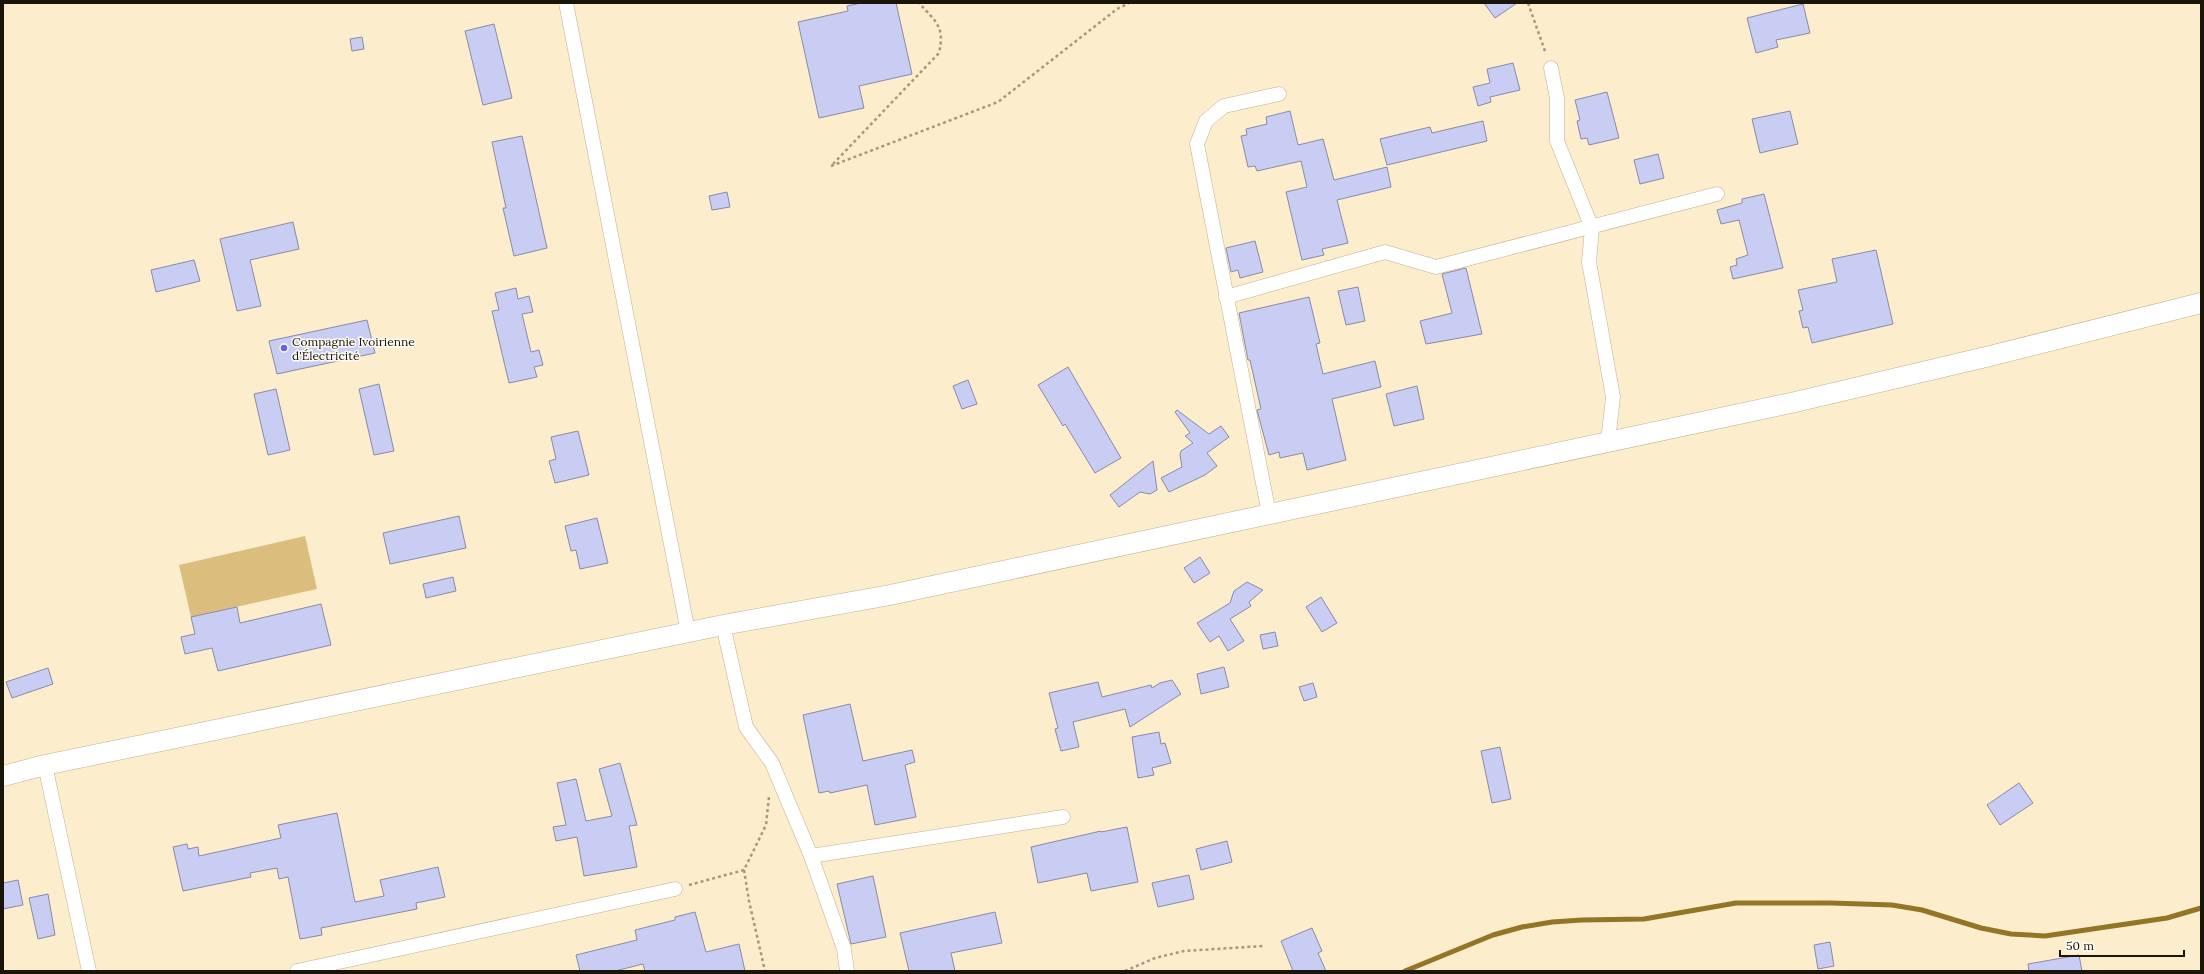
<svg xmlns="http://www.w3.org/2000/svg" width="2204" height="974" font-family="Lora,serif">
<rect width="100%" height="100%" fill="#fcedcc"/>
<path fill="#dbbd7e" d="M305 536 317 589 191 617 179 565Z"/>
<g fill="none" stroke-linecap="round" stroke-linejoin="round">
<path stroke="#947426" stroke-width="5" d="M1405 971 1493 935 1522 927 1552 922 1582 920 1644 919 1736 903H1831L1892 905 1922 910 1981 928 2011 934 2045 936 2167 918 2201 908"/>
</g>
<g fill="#cacdf3" stroke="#888aa8">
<path d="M861 3H896L912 74 859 86 864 108 819 118 798 22 848 11 847 6Z"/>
<path d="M1484 3H1517L1495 18Z"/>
<path d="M1803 4 1810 33 1776 40 1778 47 1756 53 1747 18Z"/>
<path d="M494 24 512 98 483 105 465 31Z"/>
<path d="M362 37 364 49 352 51 350 39Z"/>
<path d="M1513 63 1520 90 1490 97 1491 102 1478 106 1473 87 1490 83 1487 69Z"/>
<path d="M1607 92 1619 138 1589 145 1587 138 1581 139 1577 121 1580 120 1575 100Z"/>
<path d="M1290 111 1298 145 1323 139 1334 180 1387 167 1391 187 1337 200 1348 243 1322 249 1324 255 1302 260 1286 192 1307 187 1301 161 1257 171 1255 166 1248 167 1241 136 1247 135 1246 129 1267 124 1266 117Z"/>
<path d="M1790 111 1798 144 1760 153 1752 119Z"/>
<path d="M1483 121 1487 141 1387 165 1380 139 1430 127 1432 133Z"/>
<path d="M522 136 547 248 514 256 503 208H506L492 142Z"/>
<path d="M1658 154 1664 178 1640 184 1634 160Z"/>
<path d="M727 192 730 207 712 210 709 196Z"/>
<path d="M1764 194 1783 268 1733 279 1730 267 1737 265 1736 259 1748 255 1739 220 1721 224 1717 210 1742 203V199Z"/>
<path d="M293 222 299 249 250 260 261 306 237 311 220 239Z"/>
<path d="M1255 241 1263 272 1240 278 1238 270 1231 272 1226 248Z"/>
<path d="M1876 250 1893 324 1812 343 1808 327 1803 328 1799 311 1803 310 1798 290 1837 282 1832 259Z"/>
<path d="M194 260 200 281 156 292 151 270Z"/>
<path d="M1466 268 1482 334 1426 344 1420 321 1452 313 1442 274Z"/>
<path d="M1358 287 1365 321 1346 325 1338 291Z"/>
<path d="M516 288 518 299 529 296 533 312 522 314 531 352 539 350 543 365 534 367 537 377 509 383 492 311 499 310 495 293Z"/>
<path d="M1309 297 1320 343 1316 344 1323 374 1375 361 1381 387 1332 399 1346 460 1307 470 1303 453 1280 458 1279 452 1269 455 1257 410 1261 409 1250 360H1248L1239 313Z"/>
<path d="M367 320 375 353 277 374 269 341Z"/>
<path d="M1068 367 1121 458 1095 473 1065 424 1063 426 1038 385Z"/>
<path d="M968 380 977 404 962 409 953 386Z"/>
<path d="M379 384 394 451 374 455 359 389Z"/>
<path d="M1417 386 1424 419 1394 426 1386 394Z"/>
<path d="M276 389 290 450 268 455 254 394Z"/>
<path d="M1177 410 1209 434 1221 426 1229 437 1207 453 1217 466 1205 475 1169 492 1161 478 1182 467 1180 455 1181 451 1193 443 1185 436 1190 433 1175 412Z"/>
<path d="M578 431 589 475 555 483 549 461 556 459 551 437Z"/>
<path d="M1153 461 1157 490 1150 494 1140 492 1119 507 1110 495Z"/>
<path d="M459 516 466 548 390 564 383 533Z"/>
<path d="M597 518 608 563 580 569 576 550 571 551 565 526Z"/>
<path d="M1200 557 1210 573 1194 583 1184 568Z"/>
<path d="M453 577 456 591 426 598 423 584Z"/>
<path d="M1247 582 1263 590 1249 602 1251 606 1230 619 1244 641 1228 651 1219 636 1210 642 1197 623 1230 603 1234 591Z"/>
<path d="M1321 597 1337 623 1322 632 1306 607Z"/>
<path d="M321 604 331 645 218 671 212 648 185 654 181 637 195 634 191 617 237 607 240 623Z"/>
<path d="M1275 632 1278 646 1263 649 1260 635Z"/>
<path d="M1224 667 1229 687 1201 694 1197 674Z"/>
<path d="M48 668 53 684 12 698 6 682Z"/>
<path d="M1172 680 1181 694 1130 727 1125 709 1073 722 1079 747 1061 751 1055 729 1058 728 1049 693 1098 682 1102 697 1151 685 1152 688 1160 683Z"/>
<path d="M1313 683 1317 697 1304 701 1299 687Z"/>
<path d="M850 704 863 761 912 750 915 762 905 765 916 817 875 825 867 785 830 793 829 791 819 793 803 715Z"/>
<path d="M1159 732 1161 744 1165 743 1171 763 1152 768 1154 775 1138 778 1132 737Z"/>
<path d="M1500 747 1511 799 1492 803 1481 751Z"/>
<path d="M620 763 637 825 629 826 637 867 584 876 577 837 556 841 553 827 566 825 557 783 576 779 586 821 612 816 599 769Z"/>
<path d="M2019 783 2033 803 2000 825 1987 805Z"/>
<path d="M337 813 355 902 384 896 380 880 438 867 445 897 416 903 417 909 321 928 322 935 300 939 288 877 279 879 277 868 250 873 251 877 183 891 173 847 187 844 188 849 198 847 199 856 281 838 278 825Z"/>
<path d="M1127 827 1138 882 1091 891 1087 873 1038 883 1031 847 1101 831V832Z"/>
<path d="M1227 841 1232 862 1201 870 1196 849Z"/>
<path d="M1189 875 1194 899 1158 907 1152 883Z"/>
<path d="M873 876 886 937 851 944 837 884Z"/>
<path d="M18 880 23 905 3 909V883Z"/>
<path d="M48 894 55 935 38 939 29 898Z"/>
<path d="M695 912 706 952 739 944 745 971H645L643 964 615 971H580L576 955 637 940 635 930 675 920V917Z"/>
<path d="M995 912 1002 943 951 953 955 971H909L900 933Z"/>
<path d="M1312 928 1322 951 1318 953 1326 971H1293L1281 941Z"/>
<path d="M1830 942 1834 966 1818 969 1814 945Z"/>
<path d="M2079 955 2082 971H2029L2028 964Z"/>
</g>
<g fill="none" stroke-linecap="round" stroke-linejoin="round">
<g stroke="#bfb091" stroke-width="15">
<g id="street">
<path d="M566 3 688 632"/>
<path d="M1551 68 1557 98V141L1592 228 1589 262 1613 397 1608 442"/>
<path d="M1226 297 1385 252 1436 267 1717 194"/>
<path d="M1269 514 1197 144 1206 121 1224 106 1279 94"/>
<path d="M723 625 746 727 772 763 787 799 811 856 844 949 847 971"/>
<path d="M45 765 89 971"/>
<path d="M811 856 1063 817"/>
<path d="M297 971 675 889"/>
</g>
</g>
<g stroke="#bfb091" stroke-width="21">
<path id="secondary" d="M3 776 45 765 723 625 890 595 1791 403 1990 356 2201 303"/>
</g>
<g stroke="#a49880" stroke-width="2.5" stroke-dasharray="3 3" stroke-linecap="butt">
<path d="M1528 3 1546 54"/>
<path d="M833 164 939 53C945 26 936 22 919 3"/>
<path d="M831 166 998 102 1117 9 1129 3"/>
<path d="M744 870 749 901 765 971"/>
<path d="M689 885 744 870 766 825 769 797"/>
<path d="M1125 971 1155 958 1184 951 1264 946"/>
</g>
<use href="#street" stroke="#fff" stroke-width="14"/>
<use href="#secondary" stroke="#fff" stroke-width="20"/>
</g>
<circle fill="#6b64dd" stroke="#fefbf5" stroke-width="1.5" cx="284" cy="348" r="4"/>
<g text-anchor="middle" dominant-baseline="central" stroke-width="3" stroke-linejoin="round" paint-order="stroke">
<g font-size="12" fill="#1a1509" stroke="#fefbf5" text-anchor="start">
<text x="292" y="341">Compagnie Ivoirienne<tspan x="292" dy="14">d'Électricité</tspan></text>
</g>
</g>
<rect width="2204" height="974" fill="none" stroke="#1a1509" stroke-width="8"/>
<path d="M2060 950v6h124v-6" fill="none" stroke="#1a1509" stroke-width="2"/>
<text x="2066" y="950" font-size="12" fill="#1a1509" stroke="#fefbf5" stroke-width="3" paint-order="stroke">50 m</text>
</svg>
